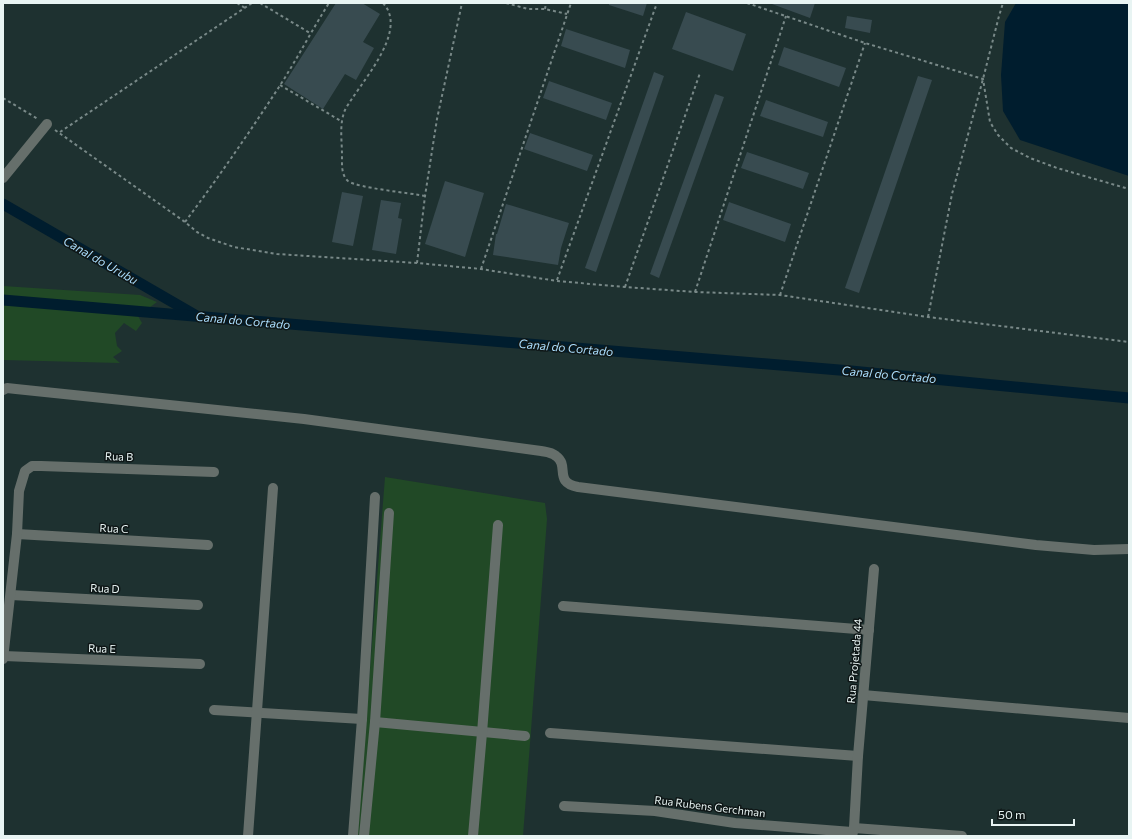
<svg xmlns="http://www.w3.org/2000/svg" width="1132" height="839" font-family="Commissioner,sans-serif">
<rect width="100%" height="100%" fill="#1e3130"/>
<g fill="#214926">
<path d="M3 286 140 295 157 302 138 316 142 323 136 331 124 323 115 333 117 346 122 351 113 357 120 363 3 360Z"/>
<path d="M385 477 545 503 547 519 523 836H357Z"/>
</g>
<path fill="#001d2e" d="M1016 3H1129V176L1020 140 1003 111 1001 75 1005 22Z"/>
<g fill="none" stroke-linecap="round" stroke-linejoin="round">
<g stroke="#001d2e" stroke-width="11">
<path d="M3 204 195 315"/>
<path d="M3 300 851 371 1129 398"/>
</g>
</g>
<g fill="#384b50">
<path d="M336 3H362L380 14 363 42 374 48 356 80 345 74 323 109 284 84Z"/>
<path d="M609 3H647L643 16 609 5Z"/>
<path d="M772 3H815L810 18 772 4Z"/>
<path d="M686 12 746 34 733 71 672 49Z"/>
<path d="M847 16 872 20 870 33 845 28Z"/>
<path d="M566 29 630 50 625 68 561 46Z"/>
<path d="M784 47 846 68 839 87 778 65Z"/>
<path d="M654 72 664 76 596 272 585 268Z"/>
<path d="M918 76 932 80 859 293 845 288Z"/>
<path d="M549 81 612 103 606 120 543 98Z"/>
<path d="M715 94 724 97 659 278 650 274Z"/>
<path d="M766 100 828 122 823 137 760 116Z"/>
<path d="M530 133 593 155 587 171 524 149Z"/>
<path d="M747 152 809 173 803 189 741 168Z"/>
<path d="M445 181 484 193 465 257 425 244Z"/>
<path d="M342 192 363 196 353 246 332 242Z"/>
<path d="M381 200 401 203 398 218 402 219 396 254 372 250Z"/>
<path d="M729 202 791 224 785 242 723 220Z"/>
<path d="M506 204 569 223 561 248 558 265 493 255 496 234H497Z"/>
</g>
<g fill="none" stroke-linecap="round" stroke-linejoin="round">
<g stroke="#798988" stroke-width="2" stroke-dasharray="3 3" stroke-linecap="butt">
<path d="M237 3 245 8"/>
<path d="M260 3 310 33"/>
<path d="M383 3C410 32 358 85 345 110 339 124 342 141 342 155 342 164 341 175 348 181 357 188 411 193 425 196"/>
<path d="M506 3 528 9H545L567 14"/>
<path d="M747 3 865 43 983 79 990 122 998 135 1011 148 1030 158 1057 168 1129 189"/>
<path d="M545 9 546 3"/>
<path d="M280 85 341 121"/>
<path d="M3 98 38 119"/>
<path d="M55 130 185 222 197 232 208 238 234 247 277 254 417 263 481 269 557 281 625 287 695 292 780 295 928 317 1129 342"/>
<path d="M60 132 252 3"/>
<path d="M185 222C218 178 249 133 279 87 297 59 312 30 329 3"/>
<path d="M417 263 425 196 437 119 462 3"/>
<path d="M481 269 571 3"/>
<path d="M557 280 657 3"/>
<path d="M625 287 700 73"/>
<path d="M695 292 786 16"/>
<path d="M780 295 865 43"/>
<path d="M928 317 952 194 983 79 999 16 1003 3"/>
</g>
<g stroke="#666f6b" stroke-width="10">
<path d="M3 178 47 124"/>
<path d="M3 390 7 388 16 389 304 419 541 451C546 452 551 452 556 456 570 466 553 482 578 487L1036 545 1094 550 1129 549"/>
<path d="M17 534 208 545"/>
<path d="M11 595 198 605"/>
<path d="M563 606 869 630"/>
<path d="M4 656 200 664"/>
<path d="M3 659 17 534 19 491 25 471 32 466H41L214 472"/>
<path d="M863 695 1129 718"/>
<path d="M214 710 362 719"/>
<path d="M375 722 525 736"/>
<path d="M550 733 858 756"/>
<path d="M564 806 655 811 735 823 852 832"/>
<path d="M854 828 962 836"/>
<path d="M248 836 273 488"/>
<path d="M353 836 362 719 375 497"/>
<path d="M364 836 375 722 389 513"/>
<path d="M473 836 482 733 498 525"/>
<path d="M852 836 854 828 858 756 874 569"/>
</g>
</g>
<g text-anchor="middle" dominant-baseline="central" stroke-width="3" stroke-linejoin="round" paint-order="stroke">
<g font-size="11" fill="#e8f4f3" stroke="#0f1717">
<text transform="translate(119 456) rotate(2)">Rua B</text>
<text transform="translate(114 528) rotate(3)">Rua C</text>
<text transform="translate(105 588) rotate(3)">Rua D</text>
<text transform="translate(102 648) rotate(2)">Rua E</text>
<text transform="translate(854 661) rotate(-85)">Rua Projetada 44</text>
<text transform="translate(710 806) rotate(7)">Rua Rubens Gerchman</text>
</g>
<g font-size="12" font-style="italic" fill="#aaddfd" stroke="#0f1717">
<text transform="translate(101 260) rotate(30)">Canal do Urubu</text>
<text transform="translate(243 320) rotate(5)">Canal do Cortado</text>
<text transform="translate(566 347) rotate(5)">Canal do Cortado</text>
<text transform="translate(889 374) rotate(5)">Canal do Cortado</text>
</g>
</g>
<rect width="1132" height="839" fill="none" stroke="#e8f4f3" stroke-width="8"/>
<path d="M992 819v6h82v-6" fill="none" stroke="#e8f4f3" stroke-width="2"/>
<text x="998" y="819" font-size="12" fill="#e8f4f3" stroke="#0f1717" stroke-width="3" paint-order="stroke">50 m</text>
</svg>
